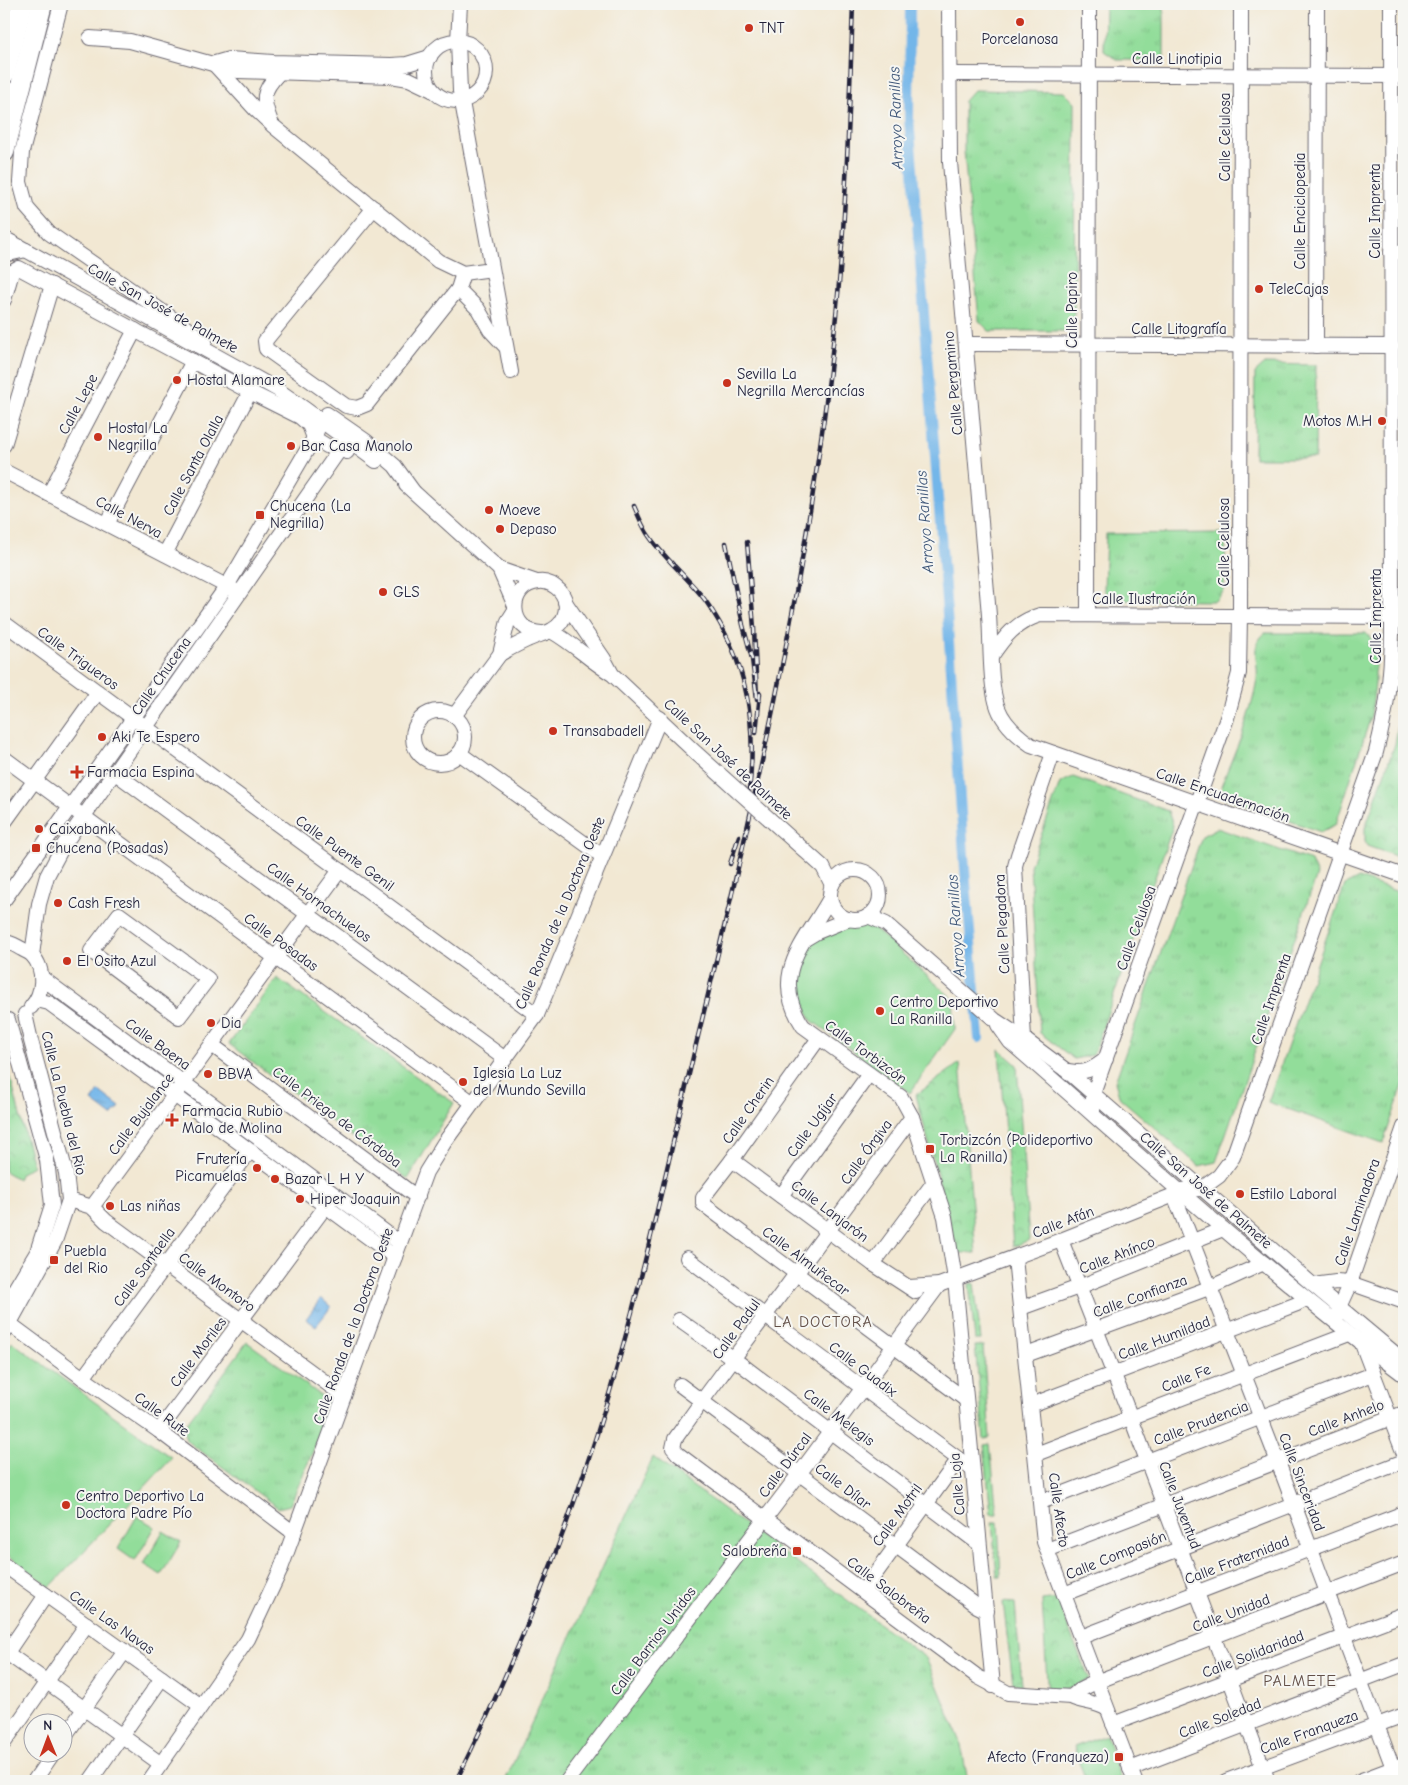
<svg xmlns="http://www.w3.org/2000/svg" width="1408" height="1785" font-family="'Comic Neue',sans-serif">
<defs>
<pattern id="grass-tufts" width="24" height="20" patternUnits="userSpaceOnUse" patternTransform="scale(1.25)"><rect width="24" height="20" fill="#92dd9a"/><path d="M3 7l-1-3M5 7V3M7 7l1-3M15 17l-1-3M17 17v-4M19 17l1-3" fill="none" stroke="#7ebd86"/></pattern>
<pattern id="park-crowns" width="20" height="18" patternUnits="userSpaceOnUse" patternTransform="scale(1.25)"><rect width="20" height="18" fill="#92dd9a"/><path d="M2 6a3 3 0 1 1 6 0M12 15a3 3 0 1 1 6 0" fill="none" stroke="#7ebd86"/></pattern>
<pattern id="water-ripples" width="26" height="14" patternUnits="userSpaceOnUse" patternTransform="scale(1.25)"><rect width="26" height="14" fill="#73b6e9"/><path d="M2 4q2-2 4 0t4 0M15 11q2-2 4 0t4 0" fill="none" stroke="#5e94be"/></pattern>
</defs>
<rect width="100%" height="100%" fill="#f6f6f2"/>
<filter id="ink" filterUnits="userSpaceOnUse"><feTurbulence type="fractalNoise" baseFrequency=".02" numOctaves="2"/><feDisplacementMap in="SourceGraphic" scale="10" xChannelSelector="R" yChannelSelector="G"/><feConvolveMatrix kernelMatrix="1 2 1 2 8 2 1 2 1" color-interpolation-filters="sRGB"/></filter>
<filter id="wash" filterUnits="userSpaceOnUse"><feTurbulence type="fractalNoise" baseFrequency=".0096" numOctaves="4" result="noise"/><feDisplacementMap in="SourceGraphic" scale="20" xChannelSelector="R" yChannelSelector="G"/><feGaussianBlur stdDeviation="1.12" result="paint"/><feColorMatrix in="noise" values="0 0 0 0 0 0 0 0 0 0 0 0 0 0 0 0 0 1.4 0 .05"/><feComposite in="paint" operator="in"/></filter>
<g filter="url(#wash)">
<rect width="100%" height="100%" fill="#f2e8d3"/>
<g fill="url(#grass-tufts)" stroke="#5a806a">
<path d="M1105 4H1164V60H1117L1104 51Z"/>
<path d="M974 90 1064 92 1075 103 1074 320 1065 331H989L979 321 964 151V101Z"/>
<path d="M1265 364 1316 365 1315 458H1254L1255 373Z"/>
<path d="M1226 533 1224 591 1215 601 1113 600 1104 590 1106 534Z"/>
<path d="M1265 633H1366L1375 643V684L1371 716 1336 824 1321 832 1225 798 1221 786C1235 751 1251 716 1257 679 1259 661 1249 647 1265 633Z"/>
<path d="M1073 777 1168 811 1173 826 1093 1055 1074 1059 1040 1033 1030 866 1060 783Z"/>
<path d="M1217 828 1311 861 1317 875 1216 1162 1199 1166 1120 1098 1115 1082 1202 836Z"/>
<path d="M1359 878 1404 894V1083L1383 1143 1268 1102 1345 885Z"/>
<path d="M277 978 454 1103 408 1179 229 1044Z"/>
<path d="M247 1342 333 1404 290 1505 278 1508 186 1440 183 1428Z"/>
<path d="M653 1457 926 1658 960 1740 968 1781H505Z"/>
</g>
<g fill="url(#park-crowns)" stroke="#5a806a">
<path d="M1404 687V859L1367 846 1365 841V828L1395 744Z"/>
<path d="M999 1049 1017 1065 1029 1240 1013 1247Z"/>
<path d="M4 1053 33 1166 21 1173 18 1179 4 1171Z"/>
<path d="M960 1063 976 1253H958L916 1095Z"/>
<path d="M974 1283 981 1340H975L969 1284Z"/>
<path d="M975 1346H983L990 1438 984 1439Z"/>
<path d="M990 1444 997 1514H991L984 1445Z"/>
<path d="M992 1522H998L1001 1577H997Z"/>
<path d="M1057 1599 1089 1679 1048 1697 1042 1601Z"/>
<path d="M1003 1602 1015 1603 1022 1685 1013 1683Z"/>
</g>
<g fill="#92dd9a" stroke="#5a806a">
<path d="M864 925 873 927 953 999 955 1029 910 1093 811 1020 799 988V972L802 959 806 951 815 941 841 928Z"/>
<path d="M12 1342 172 1458 50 1587 4 1552V1356Z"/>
<path d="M137 1516 155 1527 135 1561 118 1549Z"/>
<path d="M163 1531 181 1542 161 1575 144 1564Z"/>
<path d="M1106 1735 1121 1781H1086L1074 1747Z"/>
</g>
<g fill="url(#water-ripples)" stroke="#4a6c92">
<path d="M99 1091 120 1107 112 1116 92 1101Z"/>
<path d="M321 1298 331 1307 316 1326 306 1319Z"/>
</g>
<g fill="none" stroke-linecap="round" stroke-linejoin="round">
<path stroke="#73b6e9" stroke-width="10" d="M910 4 909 118 948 627 966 883 979 1038"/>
</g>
</g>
<g filter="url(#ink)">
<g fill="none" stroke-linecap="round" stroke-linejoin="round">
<g stroke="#6b6770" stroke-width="16">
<g id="minor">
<path d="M61 4 22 152 20 182 27 208 49 233 205 341"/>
<path d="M460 4 458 41 460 91 511 372"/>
<path d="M949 4 950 162 989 615C991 641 989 684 998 708 1004 724 1018 736 1031 745L1404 876"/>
<path d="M90 38 130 41 238 71 391 76 409 79 432 90"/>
<circle cx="456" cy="71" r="30"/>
<path d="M215 63 229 59 273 62 391 65 407 64 430 57"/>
<path d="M214 64 256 110 272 125 438 261 463 273 492 269"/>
<path d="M950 74 1404 76"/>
<path d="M271 122C262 99 261 92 279 73"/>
<path d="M374 208 265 341 266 349 346 406 357 408 367 404 458 289 463 273"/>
<path d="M4 238 278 390 305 409 376 461"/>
<path d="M1391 252H1404"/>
<path d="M4 255 26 250"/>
<path d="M458 289 478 309 490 330 505 346"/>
<path d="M4 300 12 272 19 268 250 392 300 417 309 425 314 438"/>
<path d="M966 344 1392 346"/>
<path d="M1316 346 1317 4"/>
<path d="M314 438 327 446 347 452"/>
<path d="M4 445 52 285"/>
<path d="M4 471 234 590"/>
<path d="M406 485 499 569 515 606"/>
<path d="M49 494 135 330"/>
<path d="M107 524 193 361"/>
<path d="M165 554 250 392"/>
<path d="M499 569 537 582"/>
<path d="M565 602 604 659 611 672"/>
<path d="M1088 615 1089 4"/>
<path d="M4 623 537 1015"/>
<path d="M551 631C573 643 590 661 612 674L696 753"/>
<path d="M500 654C509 649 518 644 527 640 535 636 545 634 552 630 567 622 570 603 560 591 554 585 547 581 539 582 506 585 508 633 542 633"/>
<path d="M991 657C1004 637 1016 622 1040 615L1404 617"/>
<circle cx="439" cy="737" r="26"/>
<path d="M454 716 500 654 508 621 515 610"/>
<path d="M459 753 602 856"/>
<path d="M4 758 473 1103"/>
<path d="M114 772 505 1059"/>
<path d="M4 823 98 692"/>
<path d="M775 824 823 867 832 885"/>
<circle cx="855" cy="895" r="25"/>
<path d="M830 898C806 942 768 974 803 1026L901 1097 912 1117 945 1217 955 1279 993 1686"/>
<path d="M4 900 227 586 314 438 321 421 327 414 366 441 395 466 413 491"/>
<path d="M119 914 208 979 179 1017 91 951Z"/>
<path d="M868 916 886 924 995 1020 1024 1039 1067 1071 1313 1285 1404 1361"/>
<path d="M807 938 817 932 849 919"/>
<path d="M4 942C11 942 16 946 22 949 25 951 30 953 32 955 46 970 43 994 31 1007"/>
<path d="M32 955 39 904 47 876 63 846 352 432"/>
<path d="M42 978 400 1243"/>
<path d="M37 1000 49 1003 395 1257"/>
<path d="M998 1025 1010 1042C1140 1155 1266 1272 1404 1375"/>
<path d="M819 1038 732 1160 705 1195 703 1198V1204L966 1400"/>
<path d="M1024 1039 1015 866 1018 855 1053 753"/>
<path d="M212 1045 410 1192 418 1196"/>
<path d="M1067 1071C1085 1074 1092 1070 1106 1059"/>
<path d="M1093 1114V1094L1227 718 1239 673 1240 616 1241 4"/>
<path d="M912 1117 702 1401 675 1439 673 1448 678 1454 978 1677 1008 1693 1071 1697C1083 1703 1095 1701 1107 1709"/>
<path d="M732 1160 873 1264 916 1292"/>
<path d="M1180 1190 1201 1189 1219 1176 1233 1157 1376 752C1387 710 1391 678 1392 634L1391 4"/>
<path d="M1174 1195 1278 1462 1398 1781"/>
<path d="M781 1196 869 1074"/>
<path d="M69 1200 92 1207 106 1221 344 1396"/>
<path d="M92 1207 340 870"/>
<path d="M1061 1240 1131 1418 1268 1781"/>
<path d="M687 1258 972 1469"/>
<path d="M1015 1258 1044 1542 1135 1781"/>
<path d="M873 1264 934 1182"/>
<path d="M1313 1285 1336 1282 1350 1283 1404 1302"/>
<path d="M909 1287 939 1285 1061 1240 1174 1195 1180 1191"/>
<path d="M4 1307 37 1252 52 1205 47 1160 8 1020"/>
<path d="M1021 1308 1079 1287 1223 1229"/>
<path d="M1338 1315 1339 1307 1350 1283 1404 1127"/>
<path d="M679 1320 734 1359 978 1543"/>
<path d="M10 1324 83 1378 159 1431 294 1533"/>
<path d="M4 1334 55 1241 69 1200 66 1173 31 1041 25 1014"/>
<path d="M1362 1344 1404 1454"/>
<path d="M1026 1355 1209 1288 1264 1263"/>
<path d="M83 1378 250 1151"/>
<path d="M680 1385 977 1606 987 1611"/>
<path d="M1031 1405 1297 1304 1306 1299"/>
<path d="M159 1431 331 1199"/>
<path d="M1036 1454 1349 1334"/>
<path d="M1041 1502 1373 1374"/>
<path d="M1047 1550 1404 1413"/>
<path d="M4 1565 201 1706"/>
<path d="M863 1591 958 1460"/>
<path d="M1064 1594 1404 1461"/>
<path d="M1081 1637 1404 1513"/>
<path d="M4 1651 161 1764"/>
<path d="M4 1657 46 1595"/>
<path d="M1071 1697 1078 1691 1096 1682 1404 1563"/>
<path d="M1113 1724 1404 1614"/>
<path d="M62 1740 125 1651"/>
<path d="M4 1743 87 1624"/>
<path d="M1130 1769 1404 1664"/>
<path d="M34 1781 54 1752"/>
<path d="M90 1781 162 1678"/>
<path d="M149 1781 248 1639 280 1571 426 1172 444 1143 537 1015 660 718"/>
<path d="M567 1781 799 1474 939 1285"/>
<path d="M1226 1781 1404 1715"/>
<path d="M1359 1781 1404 1764"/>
</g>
</g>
<g stroke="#6b6770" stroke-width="22">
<g id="highway">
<path d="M4 74 22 4"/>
<path d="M4 152 42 4"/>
</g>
</g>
<use href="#minor" stroke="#fff" stroke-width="14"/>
<use href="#highway" stroke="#fff" stroke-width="20"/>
<g stroke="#22223b" stroke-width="4.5">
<g id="rail">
<path d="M634 506C638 515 642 525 647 533 662 557 688 577 705 600 749 662 758 726 748 800"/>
<path d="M726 543 743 625 752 659 757 699 754 628 747 542"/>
<path d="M756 733 760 693"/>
<path d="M730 864 739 836"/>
<path d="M456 1781C509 1674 555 1563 592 1449 634 1321 662 1188 693 1057 751 818 808 579 834 335 846 225 849 114 853 4"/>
</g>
</g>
<use href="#rail" stroke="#f6f6f2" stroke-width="2.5" stroke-dasharray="8" stroke-linecap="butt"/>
<g stroke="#6b6770" stroke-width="16" stroke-linecap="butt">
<path id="minor-bridge" d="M696 753 775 824"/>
</g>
<use href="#minor-bridge" stroke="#fff" stroke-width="14"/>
</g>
</g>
<g fill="#c8321e" stroke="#f6f6f2" stroke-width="2">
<circle cx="1020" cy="22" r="5"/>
<circle cx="749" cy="28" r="5"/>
<circle cx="1259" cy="289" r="5"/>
<circle cx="177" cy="380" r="5"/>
<circle cx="727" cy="383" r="5"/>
<circle cx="1382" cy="421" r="5"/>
<circle cx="98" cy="437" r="5"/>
<circle cx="291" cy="446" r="5"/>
<circle cx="489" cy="510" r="5"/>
<rect x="255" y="510" width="10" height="10" rx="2.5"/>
<circle cx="500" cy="529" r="5"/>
<circle cx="383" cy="592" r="5"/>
<circle cx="553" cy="731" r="5"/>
<circle cx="102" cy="737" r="5"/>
<path d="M74.5 764.5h5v5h5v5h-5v5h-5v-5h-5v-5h5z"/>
<circle cx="39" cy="829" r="5"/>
<rect x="31" y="843" width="10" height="10" rx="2.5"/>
<circle cx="58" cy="903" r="5"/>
<circle cx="67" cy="961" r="5"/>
<circle cx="880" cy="1011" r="5"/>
<circle cx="211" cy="1023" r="5"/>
<circle cx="208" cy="1074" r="5"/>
<circle cx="463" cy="1082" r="5"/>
<path d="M169.5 1112.5h5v5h5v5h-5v5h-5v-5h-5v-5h5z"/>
<rect x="925" y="1144" width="10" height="10" rx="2.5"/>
<circle cx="257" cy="1168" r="5"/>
<circle cx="275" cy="1179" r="5"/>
<circle cx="1240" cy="1194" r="5"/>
<circle cx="300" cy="1199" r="5"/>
<circle cx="110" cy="1206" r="5"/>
<rect x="49" y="1255" width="10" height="10" rx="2.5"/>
<circle cx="66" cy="1505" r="5"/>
<rect x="792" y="1546" width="10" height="10" rx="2.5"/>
<rect x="1114" y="1752" width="10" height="10" rx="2.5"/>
</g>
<g text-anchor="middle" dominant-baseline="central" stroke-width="4" stroke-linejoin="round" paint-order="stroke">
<g font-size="15" fill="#22223b" stroke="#f6f6f2" text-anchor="start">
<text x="759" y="28">TNT</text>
<text x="1020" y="39" text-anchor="middle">Porcelanosa</text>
<text x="1269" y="289">TeleCajas</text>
<text x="737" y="374">Sevilla La<tspan x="737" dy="17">Negrilla Mercancías</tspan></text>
<text x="187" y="380">Hostal Alamare</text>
<text x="1372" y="421" text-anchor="end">Motos M.H</text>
<text x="108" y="428">Hostal La<tspan x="108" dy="17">Negrilla</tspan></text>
<text x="301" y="446">Bar Casa Manolo</text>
<text x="270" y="506">Chucena (La<tspan x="270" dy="17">Negrilla)</tspan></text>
<text x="499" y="510">Moeve</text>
<text x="510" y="529">Depaso</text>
<text x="393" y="592">GLS</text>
<text x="563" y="731">Transabadell</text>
<text x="112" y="737">Aki Te Espero</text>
<text x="87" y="772">Farmacia Espina</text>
<text x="49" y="829">Caixabank</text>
<text x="46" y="848">Chucena (Posadas)</text>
<text x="68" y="903">Cash Fresh</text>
<text x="77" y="961">El Osito Azul</text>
<text x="890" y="1002">Centro Deportivo<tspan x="890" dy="17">La Ranilla</tspan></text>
<text x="221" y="1023">Dia</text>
<text x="473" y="1073">Iglesia La Luz<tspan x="473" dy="17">del Mundo Sevilla</tspan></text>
<text x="218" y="1074">BBVA</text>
<text x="182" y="1111">Farmacia Rubio<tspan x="182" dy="17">Malo de Molina</tspan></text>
<text x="940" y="1140">Torbizcón (Polideportivo<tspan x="940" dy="17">La Ranilla)</tspan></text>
<text x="247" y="1159" text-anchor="end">Frutería<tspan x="247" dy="17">Picamuelas</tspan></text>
<text x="285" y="1179">Bazar L H Y</text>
<text x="1250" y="1194">Estilo Laboral</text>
<text x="310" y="1199">Hiper Joaquin</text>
<text x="120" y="1206">Las niñas</text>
<text x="64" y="1251">Puebla<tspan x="64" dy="17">del Rio</tspan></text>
<text x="76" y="1496">Centro Deportivo La<tspan x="76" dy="17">Doctora Padre Pío</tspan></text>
<text x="787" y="1551" text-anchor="end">Salobreña</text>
<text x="1109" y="1757" text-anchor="end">Afecto (Franqueza)</text>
</g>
<g font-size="15" fill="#22223b" stroke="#f6f6f2">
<text x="1177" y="59">Calle Linotipia</text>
<text transform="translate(1225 137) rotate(-90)">Calle Celulosa</text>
<text transform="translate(1300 211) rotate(-90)">Calle Enciclopedia</text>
<text transform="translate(1375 211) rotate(-90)">Calle Imprenta</text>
<text transform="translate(163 308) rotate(29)">Calle San José de Palmete</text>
<text transform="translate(1072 310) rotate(-90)">Calle Papiro</text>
<text x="1179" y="329">Calle Litografía</text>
<text transform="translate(953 383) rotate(-95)">Calle Pergamino</text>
<text transform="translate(78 404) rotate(-62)">Calle Lepe</text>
<text transform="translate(193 465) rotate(-62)">Calle Santa Olalla</text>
<text transform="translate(129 517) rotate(28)">Calle Nerva</text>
<text transform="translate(1224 542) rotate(-90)">Calle Celulosa</text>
<text x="1144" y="599">Calle Ilustración</text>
<text transform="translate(1376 616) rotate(-90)">Calle Imprenta</text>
<text transform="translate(78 658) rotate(36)">Calle Trigueros</text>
<text transform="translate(161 676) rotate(-55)">Calle Chucena</text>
<text transform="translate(728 759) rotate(43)">Calle San José de Palmete</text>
<text transform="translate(1223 795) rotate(19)">Calle Encuadernación</text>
<text transform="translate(345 853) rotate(36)">Calle Puente Genil</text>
<text transform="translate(319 902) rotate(36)">Calle Hornachuelos</text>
<text transform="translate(560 913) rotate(-67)">Calle Ronda de la Doctora Oeste</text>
<text transform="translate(1002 924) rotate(-93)">Calle Plegadora</text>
<text transform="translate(1136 928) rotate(-70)">Calle Celulosa</text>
<text transform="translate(281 942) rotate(36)">Calle Posadas</text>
<text transform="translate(1271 999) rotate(-71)">Calle Imprenta</text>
<text transform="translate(158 1044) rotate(36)">Calle Baena</text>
<text transform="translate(866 1052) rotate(36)">Calle Torbizcón</text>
<text transform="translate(64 1103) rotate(76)">Calle La Puebla del Rio</text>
<text transform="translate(748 1110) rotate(-55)">Calle Cherin</text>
<text transform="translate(141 1114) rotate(-53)">Calle Bujalance</text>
<text transform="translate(337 1117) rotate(37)">Calle Priego de Córdoba</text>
<text transform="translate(812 1125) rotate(-54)">Calle Ugíjar</text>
<text transform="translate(866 1152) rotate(-54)">Calle Órgiva</text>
<text transform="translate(1206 1190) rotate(41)">Calle San José de Palmete</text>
<text transform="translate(830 1211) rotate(37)">Calle Lanjarón</text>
<text transform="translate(1357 1212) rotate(-71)">Calle Laminadora</text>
<text transform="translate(1063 1222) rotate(-21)">Calle Afán</text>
<text transform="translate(1117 1255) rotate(-21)">Calle Ahínco</text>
<text transform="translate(806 1261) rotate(37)">Calle Almuñecar</text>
<text transform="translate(144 1267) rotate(-54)">Calle Santaella</text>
<text transform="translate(217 1282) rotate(36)">Calle Montoro</text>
<text transform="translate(1140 1296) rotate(-20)">Calle Confianza</text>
<text transform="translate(353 1326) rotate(-70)">Calle Ronda de la Doctora Oeste</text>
<text transform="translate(736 1329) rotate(-54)">Calle Padul</text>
<text transform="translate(1164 1338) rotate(-21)">Calle Humildad</text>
<text transform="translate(198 1352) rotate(-53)">Calle Moriles</text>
<text transform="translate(863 1369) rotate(37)">Calle Guadix</text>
<text transform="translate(1186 1378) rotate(-22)">Calle Fe</text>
<text transform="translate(162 1414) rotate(36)">Calle Rute</text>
<text transform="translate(839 1417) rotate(37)">Calle Melegis</text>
<text transform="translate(1346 1418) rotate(-21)">Calle Anhelo</text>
<text transform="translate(1201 1423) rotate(-21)">Calle Prudencia</text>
<text transform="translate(785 1465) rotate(-53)">Calle Dúrcal</text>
<text transform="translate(1302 1482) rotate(69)">Calle Sinceridad</text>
<text transform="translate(957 1484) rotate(-95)">Calle Loja</text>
<text transform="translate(843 1486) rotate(37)">Calle Dílar</text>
<text transform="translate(1180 1505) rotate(69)">Calle Juventud</text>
<text transform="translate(1059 1510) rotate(82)">Calle Afecto</text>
<text transform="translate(897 1515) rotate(-54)">Calle Motril</text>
<text transform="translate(1116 1555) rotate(-22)">Calle Compasión</text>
<text transform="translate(1237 1560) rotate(-21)">Calle Fraternidad</text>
<text transform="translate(889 1590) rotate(37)">Calle Salobreña</text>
<text transform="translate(1231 1613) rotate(-21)">Calle Unidad</text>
<text transform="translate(112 1622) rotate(35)">Calle Las Navas</text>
<text transform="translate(653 1641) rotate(-53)">Calle Barrios Unidos</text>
<text transform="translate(1253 1654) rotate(-21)">Calle Solidaridad</text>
<text transform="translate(1220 1718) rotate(-21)">Calle Soledad</text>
<text transform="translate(1309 1732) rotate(-20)">Calle Franqueza</text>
</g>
<g font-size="16" font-style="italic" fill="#3e5678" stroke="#f6f6f2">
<text transform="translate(896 118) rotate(-92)">Arroyo Ranillas</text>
<text transform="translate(925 522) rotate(-94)">Arroyo Ranillas</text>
<text transform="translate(956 926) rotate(-94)">Arroyo Ranillas</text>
</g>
<g font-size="16" letter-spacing="1" fill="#635049" stroke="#f6f6f2">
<text x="823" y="1322">LA DOCTORA</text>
<text x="1300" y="1681">PALMETE</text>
</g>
</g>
<rect width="1408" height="1785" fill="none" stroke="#f6f6f2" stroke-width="20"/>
<g transform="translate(48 1738) rotate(359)"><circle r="24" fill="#f6f6f2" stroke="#a1a1a9"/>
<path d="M0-4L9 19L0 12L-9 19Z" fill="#c8321e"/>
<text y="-8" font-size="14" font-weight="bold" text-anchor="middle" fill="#22223b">N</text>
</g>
</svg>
